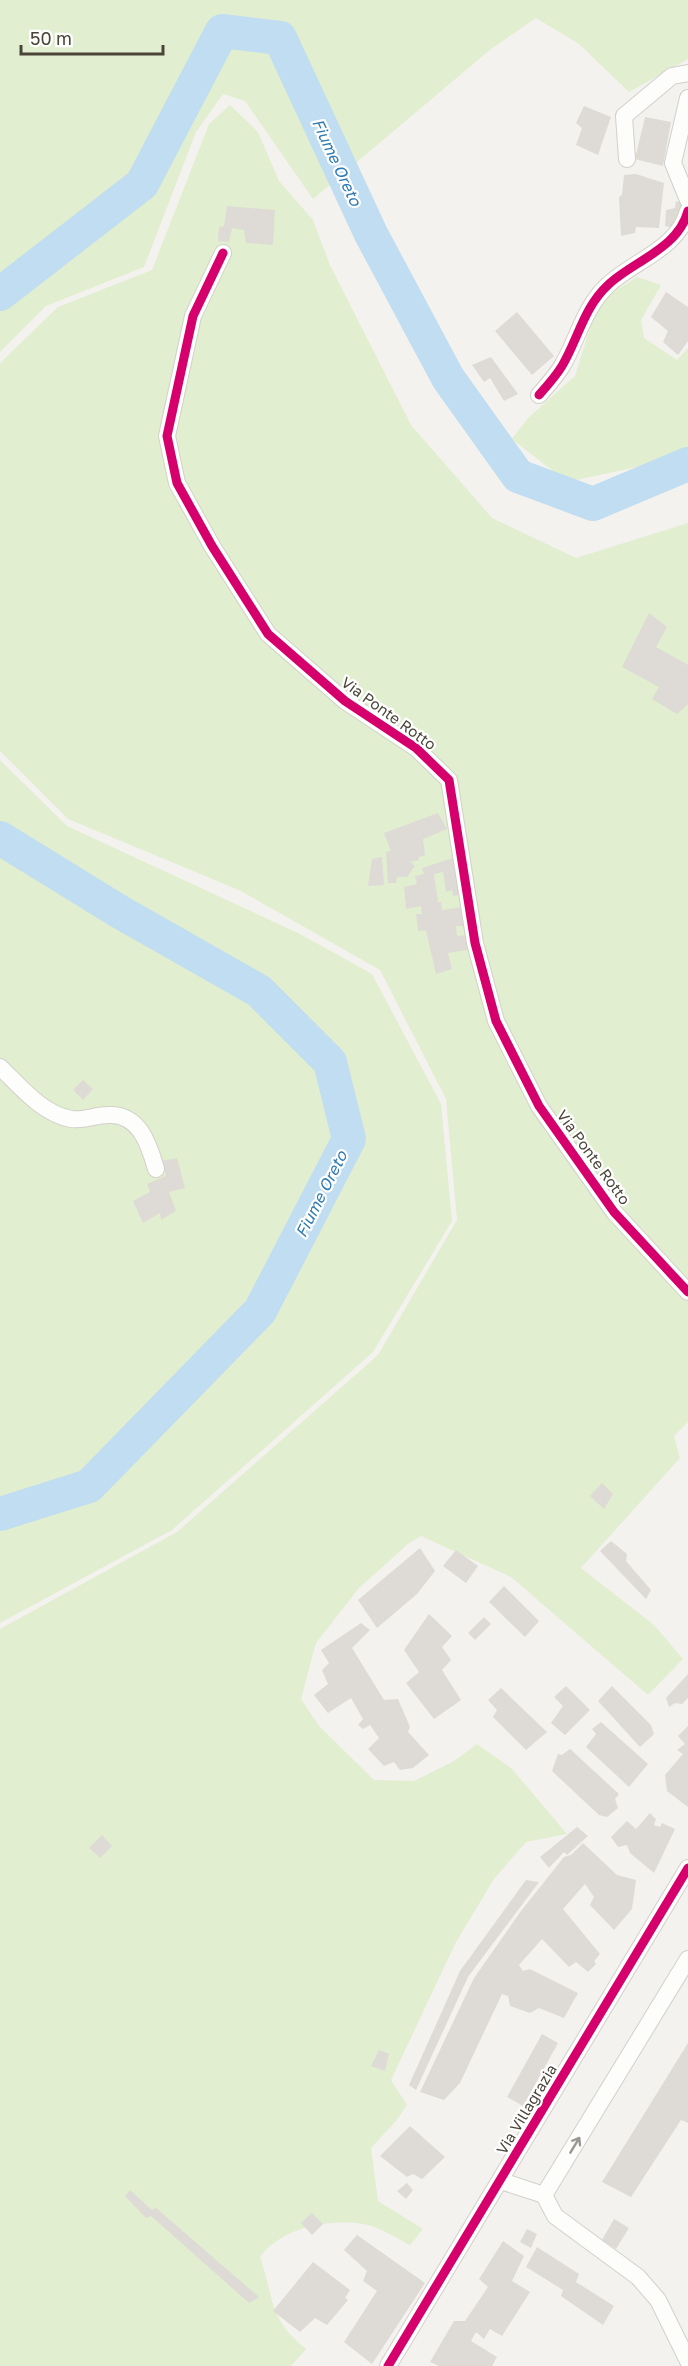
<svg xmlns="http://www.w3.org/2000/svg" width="688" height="2366" font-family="'Golos Text',sans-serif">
<rect width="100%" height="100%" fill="#f4f2ee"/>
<g fill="#e1eecf">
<path d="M0 0H688V59L629 92 579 44 536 18 491 49 313 199 245 101 223 94 196 132 144 267 46 306 0 352Z"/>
<path d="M230 105 258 132 279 181 313 220 330 265 411 425 492 518 576 558 688 523V1422L674 1436 680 1458 581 1568 654 1625 683 1659 648 1695 511 1577 421 1536 408 1544 359 1588 316 1643 301 1699 319 1726 374 1780 414 1781 454 1761 477 1744 512 1769 567 1834 526 1842 494 1879 455 1944 391 2080 407 2105 396 2121 371 2148 378 2201 423 2229 410 2245C396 2238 378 2226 363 2224 327 2219 283 2227 260 2257 275 2300 267 2317 306 2349L291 2366H0V1629L177 1532 378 1355 457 1220 446 1099 380 970 241 891 68 819 0 751V363L58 307 152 270 209 124Z"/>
<path d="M637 277 661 285 641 320 644 338 677 360 688 348V449L660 462 567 482 512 439 528 418 575 376 598 302Z"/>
<path d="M0 760 67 826 300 934 372 974 441 1104 452 1221 373 1352 172 1530 0 1623Z"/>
</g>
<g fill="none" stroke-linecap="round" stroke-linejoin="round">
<g stroke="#c0ddf1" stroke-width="34">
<path d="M0 294 142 184 222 31 280 38 371 234 448 378 518 476 593 504 688 464"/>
<path d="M0 838 120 912 259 991 330 1062 349 1139 260 1311 89 1486 0 1514"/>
</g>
</g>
<g fill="#dedbd6">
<path d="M584 106 611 117 598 155 576 145 582 128 576 123Z"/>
<path d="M645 117 671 122 663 166 635 159Z"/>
<path d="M636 174 664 183 659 228 636 227 635 233 621 236 619 197 622 195 624 175Z"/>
<path d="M676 201 684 203V209L679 211 677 228 665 226 666 210 675 208Z"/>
<path d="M227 206 275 210 273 245 246 243 244 230 232 228 229 242 218 241 219 227 224 226Z"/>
<path d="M666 292 688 307V341L678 355 663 342 668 331 651 317Z"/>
<path d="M517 312 554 356 532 375 495 331Z"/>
<path d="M491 357 518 394 504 401 490 378 484 382 472 365Z"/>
<path d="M649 613 667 627 656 647 688 665V704L677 714 652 699 659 687 622 667Z"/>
<path d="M438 813 447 829 423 839 425 855 419 857V860L410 862 415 866 407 877H397L396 883H388L386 852 391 851 384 833Z"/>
<path d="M382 857 384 885 368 886 372 859Z"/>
<path d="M453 858 460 895 453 896 452 890 446 892 443 872 434 874 438 902H441L442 910 463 907 467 926H456L457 936 465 935 467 950 448 953 452 969 436 974 426 930 418 931 416 914H422L421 906 406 909 404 887 417 884 415 876 424 874 422 868Z"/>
<path d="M83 1080 93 1089 83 1100 73 1090Z"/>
<path d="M177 1158 185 1188 169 1192 176 1211 161 1220 160 1213 143 1223 133 1201 150 1192 147 1184 166 1176 162 1161Z"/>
<path d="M602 1483 613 1494 604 1509 590 1496Z"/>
<path d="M611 1541 627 1554 626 1561 651 1590 646 1599 600 1551Z"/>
<path d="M420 1548 435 1571 417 1594 377 1628 358 1600Z"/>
<path d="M456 1550 478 1566 466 1583 443 1566Z"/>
<path d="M504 1586 539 1621 525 1637 489 1602Z"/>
<path d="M429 1614 452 1636 442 1647 451 1660 442 1670 461 1700 434 1719 406 1683 419 1672 404 1650Z"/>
<path d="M484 1617 491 1624 475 1640 468 1633Z"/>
<path d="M361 1623 370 1630 352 1648 384 1700 398 1699 410 1727 408 1732 429 1755 413 1768 400 1770 394 1762 384 1766 368 1749 379 1738 370 1725 363 1729 358 1725 363 1719 351 1698 328 1713 314 1695 328 1684 322 1670 329 1663 321 1650Z"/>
<path d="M688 1674V1698L682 1704 675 1703 669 1707 666 1698Z"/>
<path d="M566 1686 590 1710 565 1735 551 1723 563 1706 554 1697Z"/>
<path d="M612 1686 651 1725 654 1734 640 1747 598 1701Z"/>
<path d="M501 1688 547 1732 526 1750 493 1717 497 1710 488 1700Z"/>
<path d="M601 1722 648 1764 629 1787 586 1747 596 1734 592 1729Z"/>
<path d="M688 1726V1807L667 1791 665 1775 683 1754 677 1750 685 1744 678 1736Z"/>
<path d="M570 1749 619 1794 615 1799 618 1808 607 1817 599 1815 552 1771 558 1754 562 1755Z"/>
<path d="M650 1813 656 1819 654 1825 660 1827 662 1823 675 1829 654 1873 630 1853 627 1845 618 1847 611 1837 627 1821 636 1829Z"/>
<path d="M577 1827 588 1836 567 1855 564 1852 549 1868 540 1857Z"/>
<path d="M102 1835 112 1846 100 1858 89 1848Z"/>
<path d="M583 1843 617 1875 636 1880 632 1909 614 1930 590 1905 594 1897 585 1884 563 1909 600 1954 594 1961 596 1964 588 1972 576 1962 569 1967 542 1939 519 1965 523 1971 530 1969 578 1993 564 2018 539 2008 530 2013 510 2006 508 1996 502 1994 460 2083 444 2100 420 2092 474 1978 521 1911 564 1857 571 1855Z"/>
<path d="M526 1880 539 1882 468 1977 416 2090 409 2085 460 1971Z"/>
<path d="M542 2034 558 2043 523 2106 507 2097Z"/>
<path d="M688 2043V2123L681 2120 631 2197 602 2182Z"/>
<path d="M379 2050 389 2054 385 2071 371 2066Z"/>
<path d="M410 2126 445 2157 422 2179 413 2174 407 2177 380 2156Z"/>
<path d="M407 2183 413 2190 406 2199 397 2191Z"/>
<path d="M130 2190 152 2210 156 2208 259 2297 249 2303 151 2216 146 2218 125 2196Z"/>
<path d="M312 2213 323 2224 312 2235 301 2223Z"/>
<path d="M614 2219 629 2228 616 2249 602 2240Z"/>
<path d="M527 2229 537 2234 531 2248 520 2242Z"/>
<path d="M357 2235 425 2283 372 2364 344 2342 377 2291 363 2281 367 2271 344 2250Z"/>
<path d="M503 2241 524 2256 512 2281 530 2292 502 2336 490 2329 484 2339 476 2332 471 2341 497 2357 492 2366H439L430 2362 454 2321H465L488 2287 479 2279Z"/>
<path d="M537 2247 579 2274 576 2282 614 2306 603 2325 561 2296 563 2290 526 2267Z"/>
<path d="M313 2262 350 2290 345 2298 348 2300 327 2325 315 2318 300 2332 273 2311Z"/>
</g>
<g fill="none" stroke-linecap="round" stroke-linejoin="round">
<g stroke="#d2d0cb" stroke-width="18">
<g id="minor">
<path d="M688 98 673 163 688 200"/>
<path d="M627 159 624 116 672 76 688 73"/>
<path d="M223 253 193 316 167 436 177 483 212 546 268 634 345 701 416 748 449 780 475 943 496 1021 539 1106 614 1212 688 1292"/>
<path d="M539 395C547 386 556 376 562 366 578 339 584 307 608 285 633 261 678 249 688 211"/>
<path d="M0 1067C20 1086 42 1114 71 1119 84 1121 95 1115 108 1115 139 1113 149 1144 156 1169"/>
<path d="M501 2181 544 2195"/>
<path d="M544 2195 688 1959"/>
<path d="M544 2195 555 2216 638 2277 658 2300 688 2361"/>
<path d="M388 2366 688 1868"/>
</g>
</g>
<use href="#minor" stroke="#fdfdfc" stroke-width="16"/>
<g stroke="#fff" stroke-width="13">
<g id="cycleway">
<path d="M223 253 193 316 167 436 177 483 212 546 268 634 345 701 416 748 449 780 475 943 496 1021 539 1106 614 1212 688 1292"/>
<path d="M539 395C547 386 556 376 562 366 578 339 584 307 608 285 633 261 678 249 688 211"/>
<path d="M388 2366 688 1868"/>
</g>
</g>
<use href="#cycleway" stroke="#d6006c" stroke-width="9"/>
</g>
<defs><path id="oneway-shaft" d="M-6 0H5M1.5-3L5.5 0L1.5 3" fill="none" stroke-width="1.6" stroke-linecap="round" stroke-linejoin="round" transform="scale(1.5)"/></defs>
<use stroke="#9b9791" href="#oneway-shaft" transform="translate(575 2145) rotate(-59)"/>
<g text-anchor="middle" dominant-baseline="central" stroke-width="4.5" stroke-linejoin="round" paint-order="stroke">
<g font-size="15" fill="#4b4439" stroke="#fff">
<text transform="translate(389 713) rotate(36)">Via Ponte Rotto</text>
<text transform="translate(594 1157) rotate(54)">Via Ponte Rotto</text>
<text transform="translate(526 2109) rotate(-59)">Via Villagrazia</text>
</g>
<g font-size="16" font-style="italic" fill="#2e7ab2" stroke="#fff">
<text transform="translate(337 162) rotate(65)">Fiume Oreto</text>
<text transform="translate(321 1194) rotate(-63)">Fiume Oreto</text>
</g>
</g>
<path d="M21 45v9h142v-9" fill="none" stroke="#4b4439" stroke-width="3"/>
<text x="30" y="45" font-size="18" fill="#4b4439" stroke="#ffffff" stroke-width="4.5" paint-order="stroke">50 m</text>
</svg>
